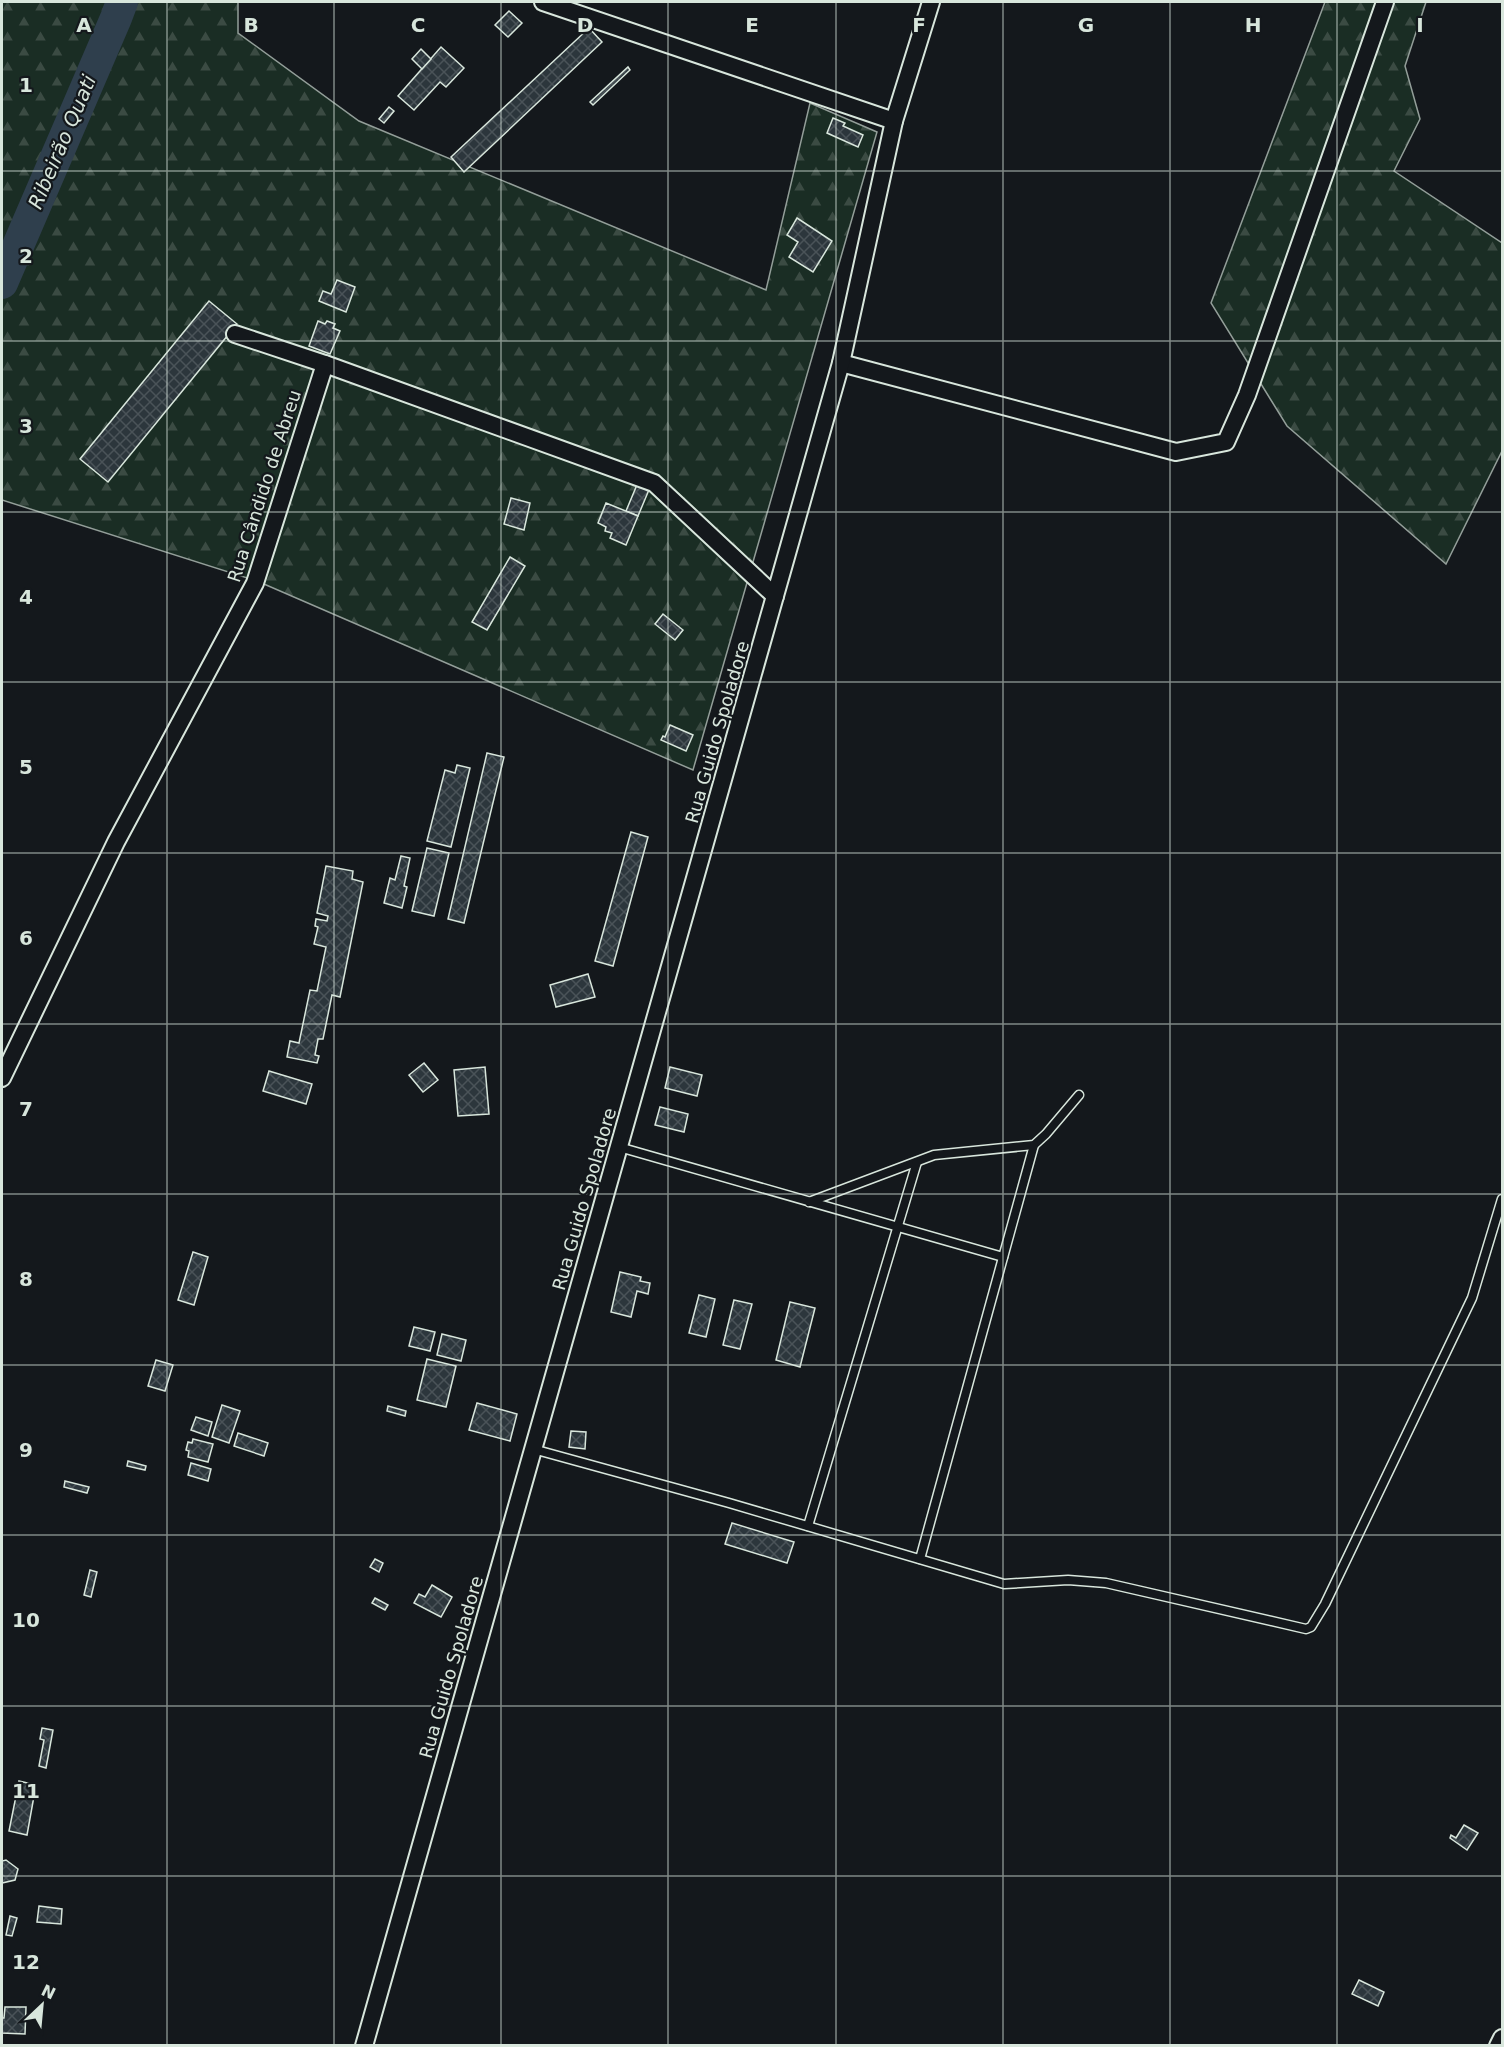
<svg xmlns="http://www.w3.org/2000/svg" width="1504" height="2047" font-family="'DejaVu Sans',sans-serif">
<defs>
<pattern id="forest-firs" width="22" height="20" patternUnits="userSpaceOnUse" patternTransform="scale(1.5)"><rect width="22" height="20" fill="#1a2d24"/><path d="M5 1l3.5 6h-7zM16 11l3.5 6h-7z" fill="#3b4b43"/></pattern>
<pattern id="building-cross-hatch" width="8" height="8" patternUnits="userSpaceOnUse" patternTransform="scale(1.5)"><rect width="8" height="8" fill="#2c363c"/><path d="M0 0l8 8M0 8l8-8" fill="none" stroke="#4a5358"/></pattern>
</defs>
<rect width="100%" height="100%" fill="#14181c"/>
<g fill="url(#forest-firs)" stroke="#939e99" stroke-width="1.5">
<path d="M2 2H238V33L359 121 766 290 810 103 877 132 693 770 257 581 2 500Z"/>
<path d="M1325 2H1426L1405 66 1420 119 1394 171 1502 243V451L1446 564 1287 426 1211 303Z"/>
</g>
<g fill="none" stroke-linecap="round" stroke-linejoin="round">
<path stroke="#2f3f4d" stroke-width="32" d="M2 283 116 18 122 2"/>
</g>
<g fill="url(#building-cross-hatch)" stroke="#d8e6dc" stroke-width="1.5">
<path d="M509 11 522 23 508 37 495 25Z"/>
<path d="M589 28 602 42 464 172 451 157Z"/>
<path d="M441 47 464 68 446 87 440 82 414 110 398 96Z"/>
<path d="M421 49 431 59 422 69 412 59Z"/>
<path d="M628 67 630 70 593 105 590 102Z"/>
<path d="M389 107 394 111 384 123 379 119Z"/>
<path d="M833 118 845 123 843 126 863 135 858 147 827 133Z"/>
<path d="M797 218 832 241 813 272 789 257 798 242 787 235Z"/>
<path d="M337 280 355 287 346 312 319 301 323 291 331 294Z"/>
<path d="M209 301 237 324 108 482 80 459Z"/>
<path d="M318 321 325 324 327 321 335 324 333 328 340 331 330 354 309 346Z"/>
<path d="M639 480 651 485 638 516 626 511Z"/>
<path d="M511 498 530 503 524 530 504 524Z"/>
<path d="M606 503 638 516 626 545 610 538 612 533 605 531 606 527 598 523Z"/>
<path d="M510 557 525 566 487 630 472 622Z"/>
<path d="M663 614 683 630 675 640 655 624Z"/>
<path d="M670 725 693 735 686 751 661 740 663 736 665 737Z"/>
<path d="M487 753 504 757 464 923 448 919Z"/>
<path d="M457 765 470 768 451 847 427 841 445 770 455 773Z"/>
<path d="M631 832 648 837 613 966 595 961Z"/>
<path d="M427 848 449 853 434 916 412 911Z"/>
<path d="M401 856 410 858 404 886 407 887 402 908 384 903 390 878 395 880Z"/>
<path d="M326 866 353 871 352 879 363 882 340 997 332 995 323 1039H318L315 1055 319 1056 317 1063 287 1057 290 1041 299 1043 310 990 317 991 326 947 314 944 318 927 315 926 316 919 327 921 328 916 317 913Z"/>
<path d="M588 974 595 997 556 1007 550 985Z"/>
<path d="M424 1063 438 1080 423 1092 409 1075Z"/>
<path d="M485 1067 489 1114 458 1116 454 1070Z"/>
<path d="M670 1067 702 1075 697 1096 665 1088Z"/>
<path d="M269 1071 312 1084 306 1104 263 1091Z"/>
<path d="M660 1107 688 1114 684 1132 655 1125Z"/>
<path d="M193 1252 208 1257 194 1305 178 1300Z"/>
<path d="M620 1272 641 1277 640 1281 650 1283 648 1294 637 1291 631 1317 611 1312Z"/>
<path d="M699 1295 715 1299 706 1337 689 1333Z"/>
<path d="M734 1300 752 1304 740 1349 723 1345Z"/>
<path d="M790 1302 815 1308 800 1367 776 1360Z"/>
<path d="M414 1327 435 1332 430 1351 409 1346Z"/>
<path d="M442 1334 466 1340 461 1361 437 1355Z"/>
<path d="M427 1359 456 1366 446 1407 417 1400Z"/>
<path d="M156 1360 173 1365 165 1391 148 1386Z"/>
<path d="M477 1403 517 1414 510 1441 469 1430Z"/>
<path d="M222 1405 240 1411 229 1443 212 1437Z"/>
<path d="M388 1406 406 1411 405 1416 387 1411Z"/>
<path d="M196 1417 212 1422 208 1436 191 1430Z"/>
<path d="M571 1431 586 1432 585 1449 569 1447Z"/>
<path d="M238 1433 268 1443 264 1456 234 1446Z"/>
<path d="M193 1439 213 1444 208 1462 188 1457 189 1451 186 1450 188 1442 192 1443Z"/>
<path d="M128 1461 146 1466 145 1470 127 1466Z"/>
<path d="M191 1463 211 1469 208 1481 188 1475Z"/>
<path d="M65 1481 89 1487 87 1493 64 1487Z"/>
<path d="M732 1523 794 1542 787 1563 725 1544Z"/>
<path d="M375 1559 383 1563 379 1572 370 1567Z"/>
<path d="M90 1570 97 1572 91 1597 84 1595Z"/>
<path d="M432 1585 452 1597 441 1617 414 1603 419 1594 425 1597Z"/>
<path d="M375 1598 388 1605 385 1610 372 1603Z"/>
<path d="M42 1728 53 1730 46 1768 39 1766 44 1740 40 1739Z"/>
<path d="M19 1781 36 1785 27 1835 9 1831Z"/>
<path d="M1464 1825 1478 1833 1467 1850 1450 1838 1451 1835 1456 1838Z"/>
<path d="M6 1860 18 1869 15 1880 2 1883V1861Z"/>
<path d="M39 1906 62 1909 61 1924 37 1922Z"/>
<path d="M10 1916 17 1918 12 1936 6 1935Z"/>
<path d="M1359 1980 1384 1992 1378 2006 1352 1994Z"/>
<path d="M5 2007H26L25 2034 2 2033V2018H4Z"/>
</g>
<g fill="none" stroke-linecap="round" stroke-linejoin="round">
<g stroke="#d8e6dc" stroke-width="11">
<g id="lane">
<path d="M619 1147 1003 1257"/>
<path d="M809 1202 934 1155 1034 1145 1046 1134 1079 1095"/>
<path d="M533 1449 729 1503 1004 1584 1068 1580 1106 1583 1306 1629 1311 1627 1325 1604 1472 1298 1502 1199"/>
<path d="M808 1526 917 1162"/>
<path d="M920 1559 1034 1145"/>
</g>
</g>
<g stroke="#d8e6dc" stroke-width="20">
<g id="street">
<path d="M543 2 894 121"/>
<path d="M235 334 325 364 654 483 775 596"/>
<path d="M841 363 1176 452 1226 442 1247 395 1385 2"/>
<path d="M2 1078 116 842 255 583 325 364"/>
<path d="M364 2046 841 363 894 121 931 2"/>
<path d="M1498 2046 1502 2038"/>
</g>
</g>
<use href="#lane" stroke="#14181c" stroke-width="8"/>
<use href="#street" stroke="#14181c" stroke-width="16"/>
</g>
<path fill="none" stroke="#d8e6dc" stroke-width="1.5" stroke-opacity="0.55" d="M167 2V2046M334 2V2046M501 2V2046M668 2V2046M836 2V2046M1003 2V2046M1170 2V2046M1337 2V2046M2 171H1502M2 341H1502M2 512H1502M2 682H1502M2 853H1502M2 1024H1502M2 1194H1502M2 1365H1502M2 1535H1502M2 1706H1502M2 1876H1502"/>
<g text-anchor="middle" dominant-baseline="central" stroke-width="4.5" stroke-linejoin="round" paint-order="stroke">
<g font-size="18" fill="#d8e6dc" stroke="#14181c">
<text transform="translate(264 486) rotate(-72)">Rua Cândido de Abreu</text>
<text transform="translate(717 732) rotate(-74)">Rua Guido Spoladore</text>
<text transform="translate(584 1199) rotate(-74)">Rua Guido Spoladore</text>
<text transform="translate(451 1667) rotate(-74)">Rua Guido Spoladore</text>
</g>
<g font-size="20" font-style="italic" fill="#d8e6dc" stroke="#14181c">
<text transform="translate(62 142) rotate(-67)">Ribeirão Quati</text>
</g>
</g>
<g font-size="20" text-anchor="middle" font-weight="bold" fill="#d8e6dc" stroke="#14181c" stroke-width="4.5" stroke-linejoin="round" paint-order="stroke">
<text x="84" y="32">A</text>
<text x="251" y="32">B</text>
<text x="418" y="32">C</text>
<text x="585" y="32">D</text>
<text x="752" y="32">E</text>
<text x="919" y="32">F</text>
<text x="1086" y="32">G</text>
<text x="1253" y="32">H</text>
<text x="1420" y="32">I</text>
<text x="26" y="92">1</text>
<text x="26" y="263">2</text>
<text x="26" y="433">3</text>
<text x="26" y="604">4</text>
<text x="26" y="774">5</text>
<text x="26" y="945">6</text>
<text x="26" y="1116">7</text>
<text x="26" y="1286">8</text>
<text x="26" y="1457">9</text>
<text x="26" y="1627">10</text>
<text x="26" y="1798">11</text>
<text x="26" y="1969">12</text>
</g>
<rect width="1504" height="2047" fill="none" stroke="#d8e6dc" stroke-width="6"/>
<g transform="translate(42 2005) rotate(26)" stroke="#14181c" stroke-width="4.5" paint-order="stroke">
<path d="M0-4.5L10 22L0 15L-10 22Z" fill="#d8e6dc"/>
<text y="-9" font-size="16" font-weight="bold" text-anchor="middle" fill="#d8e6dc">N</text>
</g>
</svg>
